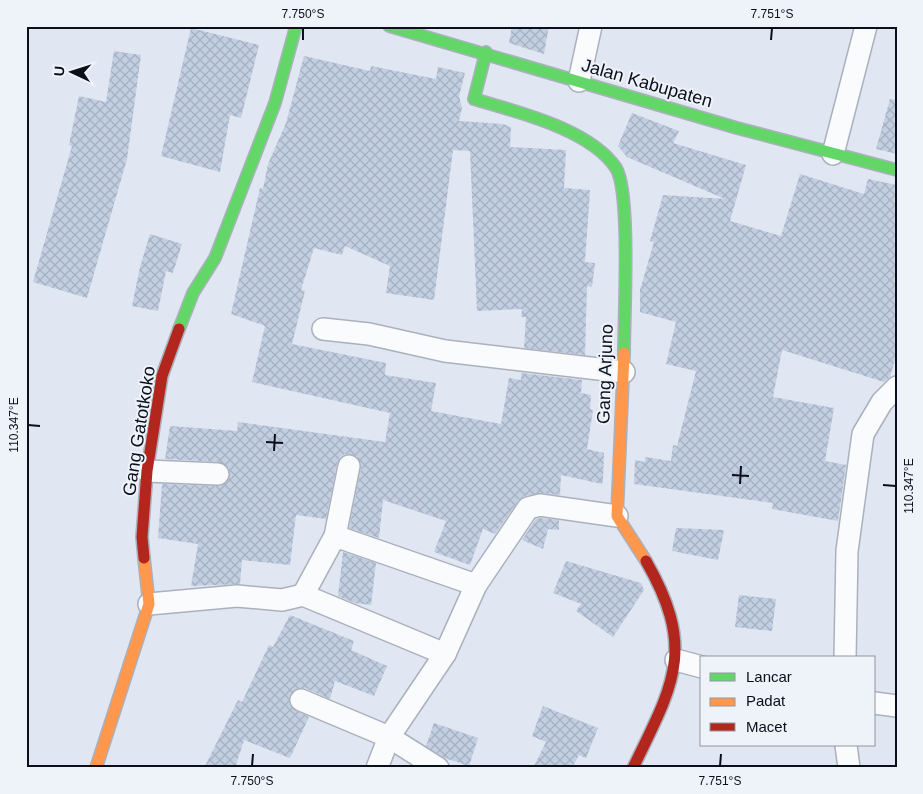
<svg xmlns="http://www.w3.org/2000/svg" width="923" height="794" font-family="Arial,sans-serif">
<defs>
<pattern id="building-cross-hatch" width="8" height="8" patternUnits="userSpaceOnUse" patternTransform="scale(1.25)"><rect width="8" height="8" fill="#c2cee1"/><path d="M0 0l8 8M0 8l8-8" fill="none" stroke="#a5b0c0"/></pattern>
</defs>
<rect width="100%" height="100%" fill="#e0e7f3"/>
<g fill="url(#building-cross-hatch)">
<path d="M512 26H549L544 54 509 43Z"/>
<path d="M191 28 259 45 241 118 230 115 220 172 161 156Z"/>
<path d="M114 51 141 55 127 159 87 298 33 282 72 146 69 145 79 96 106 102Z"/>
<path d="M304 56 370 71 371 66 436 79 438 67 465 73 459 96 462 108 459 121 503 124 511 127 510 147 566 150 564 188 590 190 585 262 595 263 592 287 587 286 585 355 524 348 526 317H521L522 309 477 311 470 151 453 150 434 300 386 293 390 266 345 246 342 255 314 248 301 290 305 291 292 344 386 363 385 375 436 383 431 411 501 424 509 378 521 380V373L582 380 581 393 591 395 590 409 593 410 587 449 604 453 603 480 602 484 561 475 560 495 541 493 524 496 518 501 495 534 483 529 470 565 434 552 446 521 383 500 379 538 349 528 361 468 357 456 345 454 340 457 337 464 326 519 296 515 290 565 242 560 240 584 191 586 198 544 158 538 162 484 218 486 228 481 230 474 229 468 219 462 165 459 170 426 237 431 238 422 385 442 390 413 252 382 265 326 231 314 260 188 263 189 268 164 286 123Z"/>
<path d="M890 99 897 100V154L876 149Z"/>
<path d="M632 113 679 131 673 143 746 165 730 221 781 236 800 174 864 194 868 179 897 185V353L890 377 884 382 782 350 773 397 834 408 825 461 846 465 838 521 772 509 773 503 634 484 635 460 645 462V457L671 461 673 445 677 446 696 371 666 364 676 322 640 312V290L654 242 650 241 663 195 725 199 627 157 618 146Z"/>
<path d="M150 234 182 244 173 273 166 271 158 311 132 306 140 267Z"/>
<path d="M541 518 559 520V530L548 529 543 549 522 540 536 519Z"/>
<path d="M676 528 724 530 718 560 672 551Z"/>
<path d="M343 552 376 563 371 605 355 603 338 596Z"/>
<path d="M566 561 641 583 644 590 613 637 576 611 581 604 553 593Z"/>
<path d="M739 595 776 599 772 631 735 627Z"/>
<path d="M290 615 354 641 351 650 387 666 374 696 335 681 330 699 305 688 294 690 289 696 291 707 309 717 290 758 244 740 235 768H204L238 700 242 702 269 645 273 647Z"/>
<path d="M543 706 598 728 586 758 579 755 572 768H533L546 742 532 736Z"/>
<path d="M434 723 478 738 469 766 445 758 426 746Z"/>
</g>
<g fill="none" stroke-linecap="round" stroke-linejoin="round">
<g stroke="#aab1bc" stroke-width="24">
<g id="street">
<path d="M579 81 591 26"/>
<path d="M833 154 866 26"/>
<path d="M323 329 369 334 445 351 624 372"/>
<path d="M147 471 218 474"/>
<path d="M335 536 476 585"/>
<path d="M303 595 335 536 349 466"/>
<path d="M149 604 237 596 282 600 303 595 445 654"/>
<path d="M845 658 847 551 863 434 882 402 897 387"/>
<path d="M676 660 702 667"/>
<path d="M301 700 389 737 438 768"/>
<path d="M874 703 897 706"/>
<path d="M846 745 849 768"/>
<path d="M377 768 389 737 445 654 476 585 528 508 540 505 617 516"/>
</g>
</g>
<g stroke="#aab1bc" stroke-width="14">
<g id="fast">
<path d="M389 26 737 128 897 170"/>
<path d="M486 52 474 99C517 112 590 129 616 168 631 192 624 318 624 353"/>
<path d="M179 329 193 293 215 258 275 103 296 26"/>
</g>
</g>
<g stroke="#aab1bc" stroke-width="14">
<g id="slow">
<path d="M624 353 617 516 646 561"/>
<path d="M96 768 149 604 144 558"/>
</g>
</g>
<g stroke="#aab1bc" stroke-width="14">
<g id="jam">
<path d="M144 558 142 537 147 471 162 376 179 329"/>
<path d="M633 768C673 685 697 650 646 561"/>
</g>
</g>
<use href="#street" stroke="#fafbfd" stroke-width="21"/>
<use href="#fast" stroke="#63d668" stroke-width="11"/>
<use href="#slow" stroke="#ff974d" stroke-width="11"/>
<use href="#jam" stroke="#b3261e" stroke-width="11"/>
</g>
<path fill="none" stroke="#09101c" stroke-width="2" d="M303 40V28M771 40 772 28M28 425 40 426M266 442 283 443M274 451 275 434M732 475 749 476M740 484 741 466M883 485 896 486M252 766 253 754M720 766 721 754"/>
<g text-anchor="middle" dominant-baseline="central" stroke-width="4" stroke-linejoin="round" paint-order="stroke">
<g font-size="18" fill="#09101c" stroke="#eef2f9">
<text transform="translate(647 83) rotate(16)">Jalan Kabupaten</text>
<text transform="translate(605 374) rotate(-88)">Gang Arjuno</text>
<text transform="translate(139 431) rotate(-81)">Gang Gatotkoko</text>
</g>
</g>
<rect width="923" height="794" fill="none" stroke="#eef2f9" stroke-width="55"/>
<rect x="700" y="656" width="175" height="90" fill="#eef2f9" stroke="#9298a1"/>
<rect x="710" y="673" width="25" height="8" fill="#63d668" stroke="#9298a1"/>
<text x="746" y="682" font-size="15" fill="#09101c">Lancar</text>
<rect x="710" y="698" width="25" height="8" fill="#ff974d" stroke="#9298a1"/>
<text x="746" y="706" font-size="15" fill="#09101c">Padat</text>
<rect x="710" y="723" width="25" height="8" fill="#b3261e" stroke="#9298a1"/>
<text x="746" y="732" font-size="15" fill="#09101c">Macet</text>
<g transform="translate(72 72) rotate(274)" stroke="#eef2f9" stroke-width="4" paint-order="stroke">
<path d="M0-4L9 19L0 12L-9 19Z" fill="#09101c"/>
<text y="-8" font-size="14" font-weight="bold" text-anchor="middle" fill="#09101c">U</text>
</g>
<rect x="28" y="28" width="868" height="738" fill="none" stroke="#09101c" stroke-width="2"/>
<g font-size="12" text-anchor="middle" fill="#09101c">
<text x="303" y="18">7.750°S</text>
<text x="772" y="18">7.751°S</text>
<text transform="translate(14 425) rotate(-90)" y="4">110.347°E</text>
<text transform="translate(909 486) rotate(-90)" y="4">110.347°E</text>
<text x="252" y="785">7.750°S</text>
<text x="720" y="785">7.751°S</text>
</g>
</svg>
